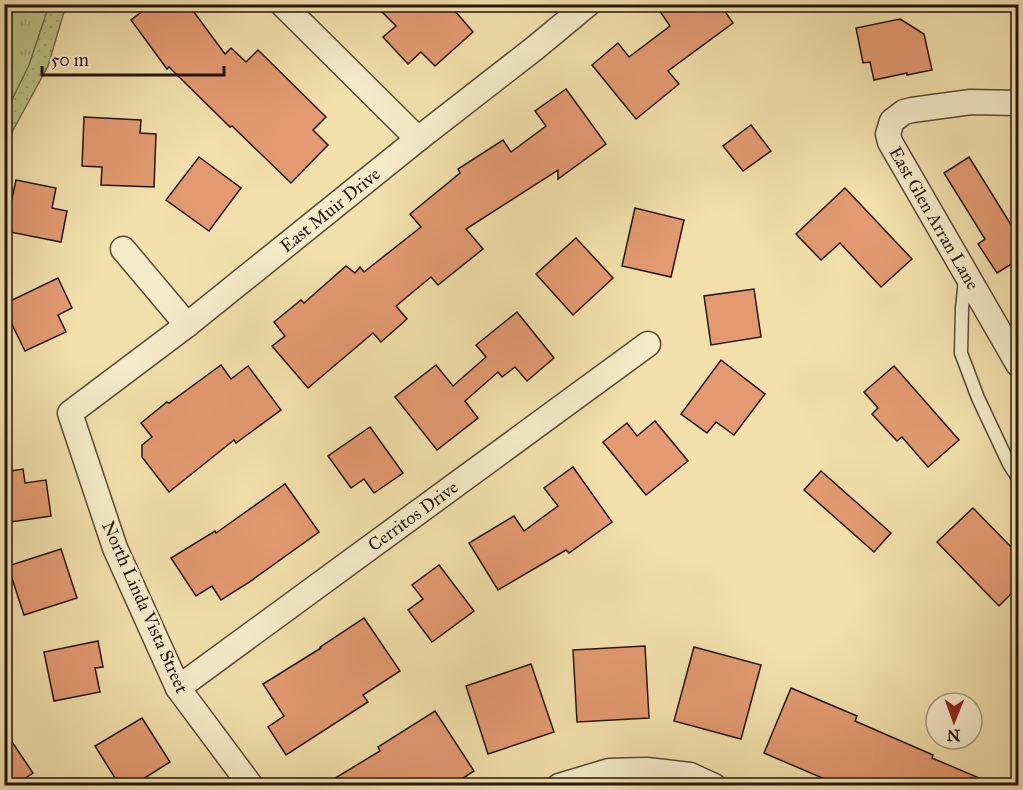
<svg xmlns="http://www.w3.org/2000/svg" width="1023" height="790" font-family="'IM FELL Great Primer',serif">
<defs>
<pattern id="grass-dots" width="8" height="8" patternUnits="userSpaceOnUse" patternTransform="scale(1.5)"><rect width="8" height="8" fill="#bdc187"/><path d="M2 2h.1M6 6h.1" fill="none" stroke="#a2a573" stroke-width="1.8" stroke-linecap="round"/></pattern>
<pattern id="park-tufts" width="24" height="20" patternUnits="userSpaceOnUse" patternTransform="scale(1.5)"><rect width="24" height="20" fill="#bdc187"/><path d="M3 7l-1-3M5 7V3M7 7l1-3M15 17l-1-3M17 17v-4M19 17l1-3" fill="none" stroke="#a2a573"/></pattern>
</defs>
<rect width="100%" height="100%" fill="#f1e0ac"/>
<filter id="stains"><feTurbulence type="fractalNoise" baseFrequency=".00333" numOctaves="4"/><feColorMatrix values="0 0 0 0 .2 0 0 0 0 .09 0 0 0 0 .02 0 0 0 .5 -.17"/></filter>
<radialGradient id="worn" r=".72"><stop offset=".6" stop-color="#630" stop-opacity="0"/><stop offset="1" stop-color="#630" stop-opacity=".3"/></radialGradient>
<path fill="url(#grass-dots)" stroke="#706c4a" stroke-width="1.5" d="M5 5H66L48 66 5 145Z"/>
<path fill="url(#park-tufts)" stroke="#706c4a" stroke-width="1.5" d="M5 4 49 5 29 65 5 114Z"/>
<g fill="#e39a70" stroke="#23160d" stroke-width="1.5">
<path d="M152 4H188L225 54 231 48 246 62 258 50 326 117 313 130 328 145 291 183 232 126 230 127 169 67 167 69 131 20Z"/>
<path d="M374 4H449L473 32 435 66 421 52 408 64 383 37 396 26Z"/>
<path d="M655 4H720L733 23 668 71 679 84 636 119 592 65 618 43 629 57 670 26Z"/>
<path d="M900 19 924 34 932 70 907 75V73L874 80 870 62 863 63 856 28Z"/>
<path d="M566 89 606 144 558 179V170L466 229 483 249 438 285 431 277 396 306 407 319 381 342 373 333 308 388 272 346 285 336 274 322 301 300 304 303 346 266 355 273 360 267 364 272 421 227 410 214 460 173 458 169 503 140 511 152 546 126 535 111Z"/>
<path d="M84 117 141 120 140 133 156 134 154 187 101 185 102 167 82 166Z"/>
<path d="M751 125 771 151 743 171 723 146Z"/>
<path d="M199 157 241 188 209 231 166 200Z"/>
<path d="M969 157 1018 236V260L997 273 978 244 985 239 944 173Z"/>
<path d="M16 180 56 188 52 208 67 211 61 242 5 231Z"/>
<path d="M845 188 912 259 881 287 840 243 821 260 796 234Z"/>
<path d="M635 208 684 220 671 277 622 266Z"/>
<path d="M576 238 613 278 573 315 536 274Z"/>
<path d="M58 278 72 308 58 315 66 332 25 351 4 308V304Z"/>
<path d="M754 289 761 337 711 345 704 296Z"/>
<path d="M517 312 554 358 527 381 515 367 502 377 498 372 465 401 478 418 437 450 395 397 436 365 453 386 486 357 476 345Z"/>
<path d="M721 360 765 394 734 435 716 422 707 433 681 414Z"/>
<path d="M221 365 231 379 248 366 281 410 236 443 234 440 169 492 142 457V445L152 437 141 423 167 402 169 403Z"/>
<path d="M894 366 959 440 928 467 902 437 897 441 872 414 878 408 864 392Z"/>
<path d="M655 421 688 461 646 495 603 442 627 423 637 436Z"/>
<path d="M370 427 403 473 374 493 364 479 351 488 328 456Z"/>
<path d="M573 467 612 522 569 553 566 550 498 590 469 543 514 516 524 531 558 506 544 488Z"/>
<path d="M23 469 25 483 46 480 51 516 4 523V472Z"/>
<path d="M821 471 891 533 874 552 804 490Z"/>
<path d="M285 484 319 532 248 583 221 600 212 586 196 596 171 558 215 531 216 533Z"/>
<path d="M973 508 1018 554V587L999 606 937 542Z"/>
<path d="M61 549 77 598 24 615 8 566Z"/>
<path d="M439 565 474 611 432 642 408 610 423 599 412 585Z"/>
<path d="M364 618 400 671 363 695 368 702 286 755 268 727 284 716 263 684 321 648 320 647Z"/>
<path d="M98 641 103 667 95 668 100 692 54 701 44 652Z"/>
<path d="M645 646 649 718 577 722 573 650Z"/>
<path d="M694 647 761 665 741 739 674 721Z"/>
<path d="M531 664 554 732 488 754 466 686Z"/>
<path d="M791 688 857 716 855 721 933 755 932 758 998 786H841L764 753Z"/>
<path d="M435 711 474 771 451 786H322L380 751 378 747Z"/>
<path d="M142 718 170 762 132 786H120L95 746Z"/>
<path d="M4 730 33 773 14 786H4Z"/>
</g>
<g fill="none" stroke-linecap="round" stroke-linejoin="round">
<g stroke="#564835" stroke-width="15">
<path id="service" d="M965 279 962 308 961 353 978 398 1009 464 1018 478"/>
</g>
<g stroke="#564835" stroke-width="27">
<g id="minor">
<path d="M282 4 418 139"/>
<path d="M1018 103 971 102 912 110 904 112 892 121 888 134 890 142 1018 364"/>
<path d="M123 249 187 325"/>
<path d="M178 688 648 344"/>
<path d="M251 786 178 688 115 548 70 413 187 325 418 139 535 48 588 4"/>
<path d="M559 786 609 771 647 770 690 775 714 786"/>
</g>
</g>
<use href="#service" stroke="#f6ebc9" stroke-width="12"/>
<use href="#minor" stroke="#f6ebc9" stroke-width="24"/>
</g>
<g text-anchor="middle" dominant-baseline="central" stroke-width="5" stroke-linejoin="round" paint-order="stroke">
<g font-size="18" fill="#23160d" stroke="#f6ebc9">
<text transform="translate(330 210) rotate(-39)">East Muir Drive</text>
<text transform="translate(934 218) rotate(60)">East Glen Arran Lane</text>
<text transform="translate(413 516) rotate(-36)">Cerritos Drive</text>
<text transform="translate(145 607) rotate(66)">North Linda Vista Street</text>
</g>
</g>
<rect width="1023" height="790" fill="none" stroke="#f1e0ac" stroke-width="24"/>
<rect x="6" y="6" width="1011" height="778" fill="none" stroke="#23160d" stroke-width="3"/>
<rect x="12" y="12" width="999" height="766" fill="none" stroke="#23160d" stroke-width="1.5"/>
<g transform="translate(954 721) rotate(181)"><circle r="28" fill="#f6ebc9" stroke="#a2967e" stroke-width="1.5"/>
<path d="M0-4.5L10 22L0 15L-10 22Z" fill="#8f2418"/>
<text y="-9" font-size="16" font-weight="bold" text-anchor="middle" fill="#23160d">N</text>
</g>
<path d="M42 66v9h182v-9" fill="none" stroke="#23160d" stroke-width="3"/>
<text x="51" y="66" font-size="18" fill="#23160d" stroke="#f6ebc9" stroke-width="4.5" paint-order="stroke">50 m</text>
<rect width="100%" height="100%" filter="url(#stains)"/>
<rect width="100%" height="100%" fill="url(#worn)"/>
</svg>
